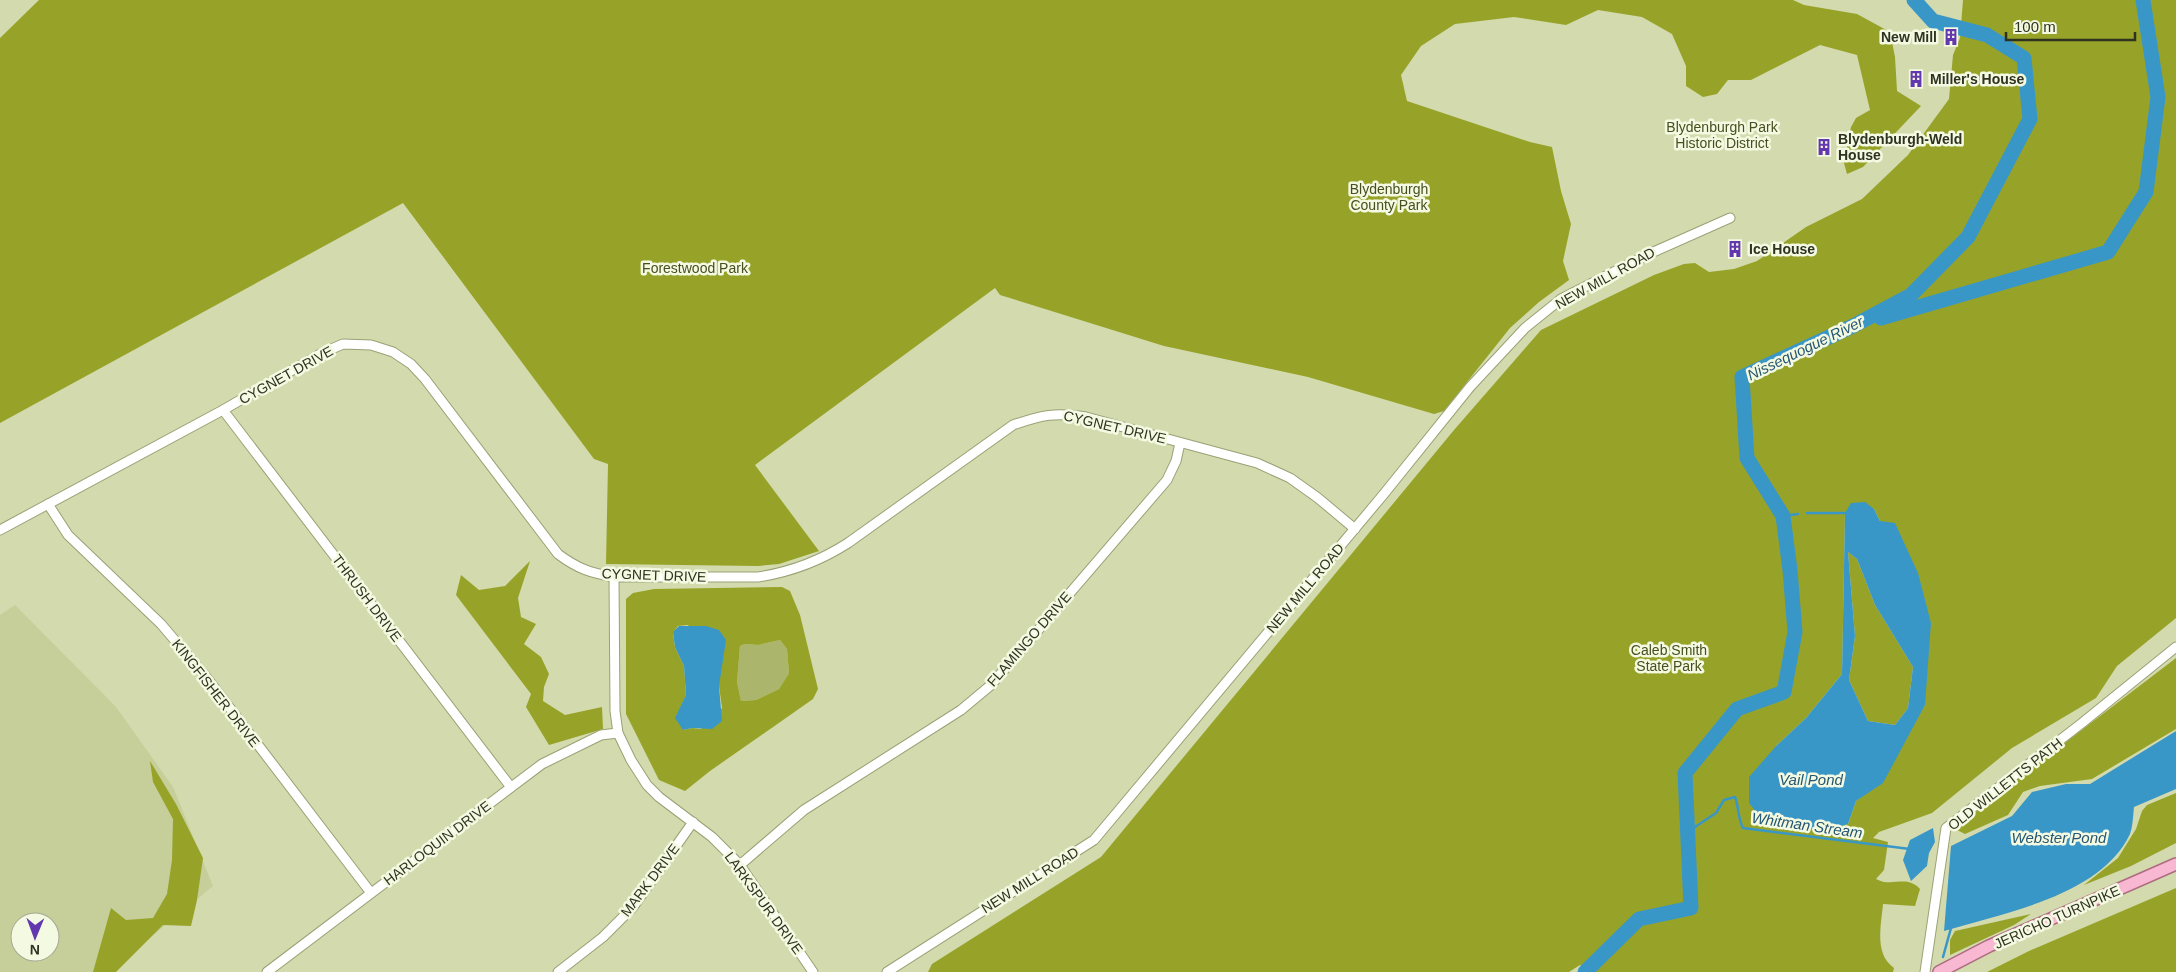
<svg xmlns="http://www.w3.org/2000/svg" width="2176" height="972" font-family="Helvetica,sans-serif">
<rect width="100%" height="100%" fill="#d3daad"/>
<path fill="#c6ce99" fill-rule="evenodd" d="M15 605 116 707 173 787 213 886 108 972H0V615ZM20 922H50V952H20Z"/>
<path fill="#abb56c" d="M780 640 787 649 789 673 779 689 756 700 741 701 737 682 740 646 745 644 758 645Z"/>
<g fill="#97a328" fill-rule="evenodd">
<path d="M39 0H1793L1804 5 1857 14 1890 32 1895 57 1897 91 1921 106 1863 167 1847 174 1844 163 1851 127 1856 118 1870 110 1857 55 1820 45 1751 80H1728L1717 94 1703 97 1686 86V66L1672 34 1642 17 1598 10 1566 25 1514 17 1455 24 1421 46 1401 75 1407 101 1530 142 1552 147 1561 191 1571 224 1563 261 1569 280 1539 302 1510 328 1444 411 1434 414 1308 377 1164 346 1000 295 995 288 755 465 819 551 779 564 758 566 606 564 608 464 594 459 403 203 0 423V38Z"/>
<path d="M1963 0H2176V618L2117 666 2096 698 2012 748 1932 813 1879 832 1873 838 1888 842 1884 870 1876 879C1892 888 1906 874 1920 889L1915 906 1883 904C1881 926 1874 954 1894 968L1893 972H1593L1580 965 1569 972H928L932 964 1101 857 1454 430 1541 330 1654 275 1684 264 1695 263 1709 272 1734 269 1757 261 1806 227 1862 199 1908 155 1949 99 1953 55 1960 38ZM1874 509 1880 521 1925 705 1868 792 1856 801 1848 824C1822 834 1790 827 1763 821L1776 746 1806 718 1842 674 1845 513Z"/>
<path d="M1848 552 1857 559 1875 605 1913 667 1908 708 1895 725 1868 721 1849 680 1855 636Z"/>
<path d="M530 561 518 598 521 617 536 624 524 644 541 657 549 674 544 687 543 701 565 715 602 707 603 729 549 745 526 707 531 694 456 595 461 575 479 590 505 586Z"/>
<path d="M782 587 790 591 800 615 818 689 813 699 710 771 685 791 659 780 626 714V599L633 593 654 589ZM688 625 719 686 722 708 701 729 692 728 683 730 680 710 686 695 684 666 675 647 673 633 678 626ZM780 640 787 649 789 673 779 689 756 700 741 701 737 682 740 646 745 644 758 645Z"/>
<path d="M2176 658V729L2092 779 2040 786 2023 792 2008 815 1965 834 1957 830 1981 807Z"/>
<path d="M150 761 176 804 203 858 197 900 191 926 163 925 116 972H93L111 908 126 920 153 918 167 894 172 860 173 819 153 782Z"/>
<path d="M2176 793V843L2131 866 2084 885 2118 858 2136 829 2142 811 2147 805Z"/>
<path d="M2176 888V972H1987L2029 951Z"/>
<path d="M2031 914 2014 925 1950 955V940L1955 931Z"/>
</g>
<g fill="#3997c8" fill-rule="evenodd">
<path d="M1865 502 1874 509 1880 521 1895 523 1918 573 1931 623 1925 705 1883 783 1856 801 1848 824C1822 834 1790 827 1763 821L1749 803V777L1776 746 1806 718 1842 674 1845 513 1851 503ZM1848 552 1857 559 1875 605 1913 667 1908 708 1895 725 1868 721 1849 680 1855 636Z"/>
<path d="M679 626H706L719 630 726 640 719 686 722 721 712 729 692 728 683 730 675 718 686 695 684 666 675 647 673 632Z"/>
<path d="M2176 731V789L2134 807C2133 815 2133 826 2130 834 2101 896 2003 913 1944 931L1951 846 2012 816 2032 792 2066 784H2090Z"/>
<path d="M1933 828 1935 842 1929 853 1927 866 1911 881 1903 860 1910 840Z"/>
</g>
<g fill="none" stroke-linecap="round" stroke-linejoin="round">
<g stroke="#3997c8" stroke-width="2.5">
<path d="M1807 513H1845"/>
<path d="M1783 516 1798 514"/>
<path d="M1689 831 1716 813 1724 800 1735 797C1739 808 1738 819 1743 828L1910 849"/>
<path d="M1943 957 1951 928"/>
</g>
<g stroke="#3997c8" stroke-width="15">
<path d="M1881 318 2108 252 2146 192 2158 97 2143 0"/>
<path d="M1585 972 1639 919 1691 908 1685 773 1737 709 1784 692 1795 632 1790 570 1783 516 1747 458 1742 377 1853 326 1911 295 1968 237 2030 119 2024 58 1987 35 1933 21 1914 0"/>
</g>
<g stroke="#9aa175" stroke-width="11">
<g id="minor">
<path d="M223 410 510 786"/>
<path d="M48 504 68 535 161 624 207 678 371 893"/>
<path d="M0 530 223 410 322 353 343 344 371 345 393 352 411 364 425 379 558 554C578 569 591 573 614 577H758C791 572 820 561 848 543L1013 425C1042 415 1055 412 1086 417L1257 463 1290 478 1318 498 1355 529"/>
<path d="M614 577 615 711 618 733 631 760 647 785 659 797 712 837 740 865 813 972"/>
<path d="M740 865 804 810 961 710 991 685 1167 480 1176 461 1180 443"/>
<path d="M267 972 542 764 601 735 618 733"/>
<path d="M558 972 603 937 633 907 693 822"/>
<path d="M887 972 1094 840 1383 495 1470 387 1525 328 1561 299 1651 253 1730 218"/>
<path d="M1925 972 1946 828 2082 723 2176 647"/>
</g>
</g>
<g stroke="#ae6a80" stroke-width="14">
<path id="major" d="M1939 972 1989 946 2176 864"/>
</g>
<use href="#minor" stroke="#fff" stroke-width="9"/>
<use href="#major" stroke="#f8b8d1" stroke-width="11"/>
</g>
<defs>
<g id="building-bare" transform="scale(1.35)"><path d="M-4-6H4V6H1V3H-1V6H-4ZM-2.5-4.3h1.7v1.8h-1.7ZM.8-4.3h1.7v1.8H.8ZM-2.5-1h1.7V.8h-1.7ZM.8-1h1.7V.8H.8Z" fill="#6337ae" stroke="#f4f9e2" stroke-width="2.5" paint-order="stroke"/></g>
</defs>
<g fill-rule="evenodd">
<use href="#building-bare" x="1951" y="37"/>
<use href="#building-bare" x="1916" y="79"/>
<use href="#building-bare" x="1824" y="147"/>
<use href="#building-bare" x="1735" y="249"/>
</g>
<g text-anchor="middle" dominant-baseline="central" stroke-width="5" stroke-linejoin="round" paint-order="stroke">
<g font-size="14" font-weight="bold" fill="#2f3220" stroke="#f4f9e2" text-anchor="start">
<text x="1937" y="37" text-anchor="end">New Mill</text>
<text x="1930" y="79">Miller's House</text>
<text x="1838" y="139">Blydenburgh-Weld<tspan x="1838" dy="16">House</tspan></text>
<text x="1749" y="249">Ice House</text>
</g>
<g font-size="14" fill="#484e1f" stroke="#f4f9e2">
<text x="1722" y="127">Blydenburgh Park<tspan x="1722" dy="16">Historic District</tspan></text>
<text x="1389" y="189">Blydenburgh<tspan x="1389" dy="16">County Park</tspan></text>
<text x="695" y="268">Forestwood Park</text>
<text x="1669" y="650">Caleb Smith<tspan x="1669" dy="16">State Park</tspan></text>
</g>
<g font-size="14" fill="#2f3220" stroke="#f4f9e2">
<text transform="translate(1605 278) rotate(-29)">NEW MILL ROAD</text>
<text transform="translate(286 375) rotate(-29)">CYGNET DRIVE</text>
<text transform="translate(1115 427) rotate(13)">CYGNET DRIVE</text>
<text transform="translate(654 575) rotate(2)">CYGNET DRIVE</text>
<text transform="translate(1305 588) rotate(-50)">NEW MILL ROAD</text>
<text transform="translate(367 598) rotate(53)">THRUSH DRIVE</text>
<text transform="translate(1029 639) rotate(-49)">FLAMINGO DRIVE</text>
<text transform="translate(216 693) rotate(52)">KINGFISHER DRIVE</text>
<text transform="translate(2005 784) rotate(-38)">OLD WILLETTS PATH</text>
<text transform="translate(437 843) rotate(-37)">HARLOQUIN DRIVE</text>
<text transform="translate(650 880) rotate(-53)">MARK DRIVE</text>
<text transform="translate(1030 880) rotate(-32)">NEW MILL ROAD</text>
<text transform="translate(764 903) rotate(54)">LARKSPUR DRIVE</text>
<text transform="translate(2057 917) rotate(-24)">JERICHO TURNPIKE</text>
</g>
<g font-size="15" font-style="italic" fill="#265772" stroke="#f4f9e2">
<text transform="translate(1805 348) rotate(-26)">Nissequogue River</text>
<text x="1811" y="779">Vail Pond</text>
<text transform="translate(1807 825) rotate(8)">Whitman Stream</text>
<text x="2059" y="837">Webster Pond</text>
</g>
</g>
<g transform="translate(35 937) rotate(181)"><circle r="24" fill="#f4f9e2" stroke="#a5a994"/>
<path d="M0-4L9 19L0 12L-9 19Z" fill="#6337ae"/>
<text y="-8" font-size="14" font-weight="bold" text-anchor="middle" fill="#2f3220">N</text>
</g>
<path d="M2006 32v8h129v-8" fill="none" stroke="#2f3220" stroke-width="2.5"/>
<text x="2014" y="32" font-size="15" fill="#2f3220" stroke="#f4f9e2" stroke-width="4" paint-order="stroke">100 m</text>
</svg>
